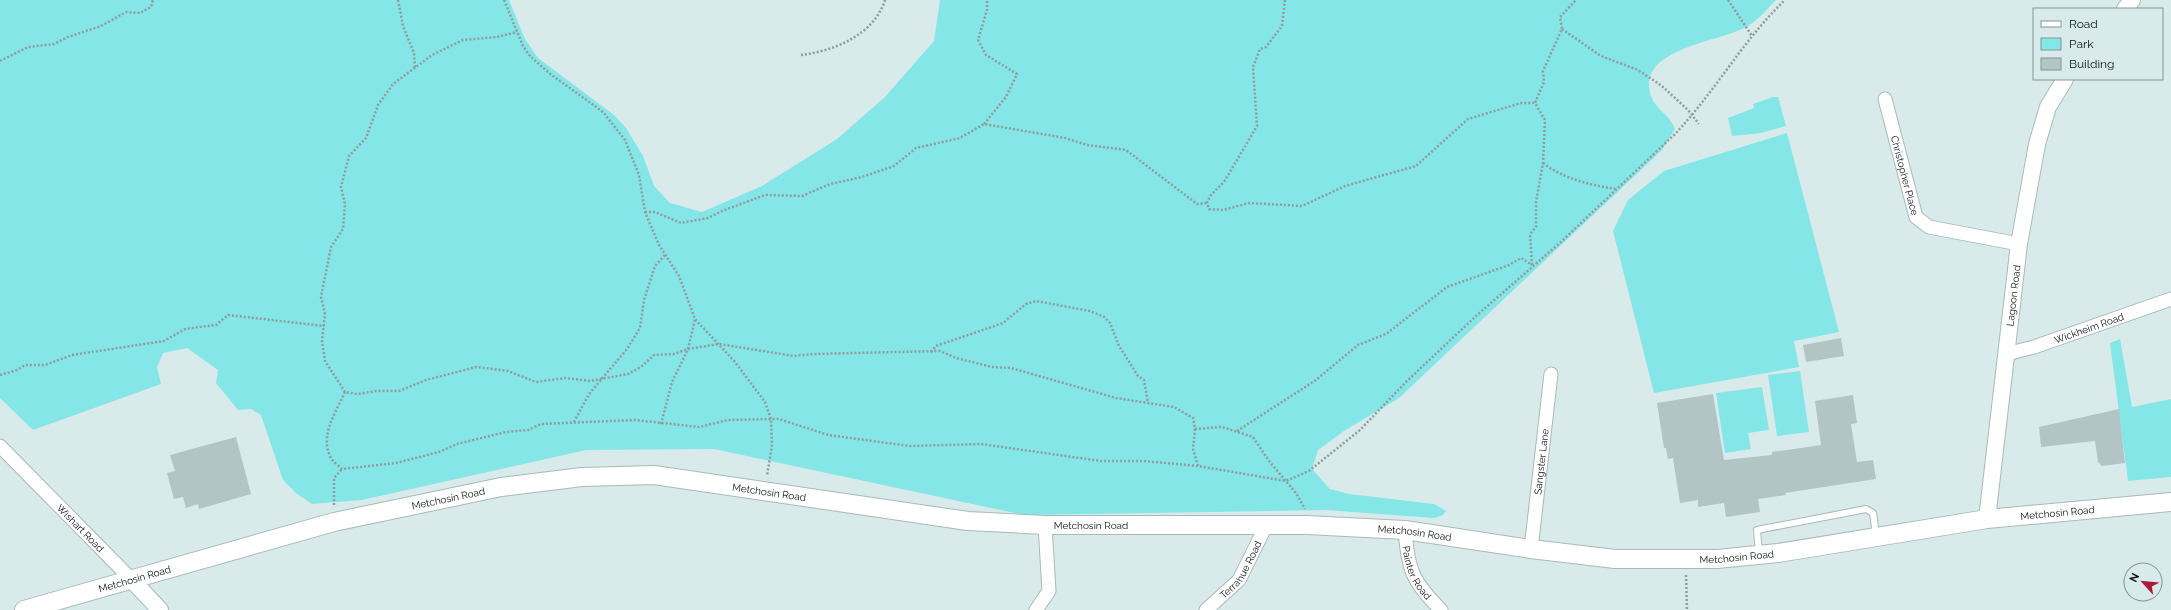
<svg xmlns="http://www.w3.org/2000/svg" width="2171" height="610" font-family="Raleway,sans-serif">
<rect width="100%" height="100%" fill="#d9eaeb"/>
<g fill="#85e6e8">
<path d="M0 0H509L525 39 538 58 614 115 626 128 643 156 654 186 670 203 702 212 762 186 837 139 885 97 934 41 940 0H1776C1766 10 1757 22 1744 28 1720 41 1646 48 1649 87 1651 109 1669 112 1675 129L1662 150 1399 398 1344 431 1318 450 1312 469 1330 489 1349 494 1434 504 1446 511 1443 515 1434 518 1326 510 1024 515 714 449 586 450 362 500 312 504 296 493 283 480 261 415 251 409 238 410 216 383 218 370 187 348 163 353 157 367 161 384 33 430 0 398Z"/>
<path d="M1773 97H1778L1786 126 1761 133 1732 136 1728 118 1754 108 1753 104Z"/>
<path d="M1787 133 1839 332 1794 341 1799 367 1654 393 1613 231 1628 200 1664 171Z"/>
<path d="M2120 339 2132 407 2171 399V477L2128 481 2110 343Z"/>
<path d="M1800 371 1809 432 1777 436 1768 375Z"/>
<path d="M1762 387 1769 430 1748 433 1751 449 1725 453 1716 393Z"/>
</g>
<g fill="#b3c4c4">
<path d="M1841 338 1844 356 1806 362 1803 345Z"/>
<path d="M1713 394 1724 460 1772 455V452L1821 445 1815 401 1853 395 1857 423 1851 424 1857 462 1873 460 1876 479 1785 493 1786 495 1758 499 1760 512 1726 517 1724 503 1698 507V500L1680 503 1673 458 1668 459 1666 448H1664L1657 403Z"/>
<path d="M2119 409 2125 463 2102 466 2098 462 2095 441 2041 447 2039 427Z"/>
<path d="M236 437 251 494 199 509 198 504 186 508 183 497 174 499 167 473 175 471 170 455Z"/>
</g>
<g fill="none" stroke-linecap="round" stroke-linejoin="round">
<g stroke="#a9b9ba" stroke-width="8">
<path id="service" d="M1759 553 1757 530 1866 509 1873 513 1876 535"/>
</g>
<g stroke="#a9b9ba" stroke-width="15">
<g id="minor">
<path id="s1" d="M1885 99 1916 217 1929 227 2019 244"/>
<path id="s2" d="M2006 354 2034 347 2171 299"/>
<path id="s3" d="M0 446 131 579"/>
<path id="s4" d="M1405 530C1408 570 1412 581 1441 610"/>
<path id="s5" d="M1531 549 1551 374"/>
<path d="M1036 610 1049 591 1045 525"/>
<path id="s6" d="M1206 610 1239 580 1267 524"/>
</g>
</g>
<g stroke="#a9b9ba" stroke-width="18">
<g id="tertiary">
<path d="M2125 9 2132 0"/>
<path id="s7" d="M1987 519 2019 244 2037 144 2048 107 2065 79"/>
<path d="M131 579 160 610"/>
</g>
</g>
<g stroke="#a9b9ba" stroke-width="20">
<g id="secondary">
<path id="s8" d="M24 610 334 522 501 487 582 477 654 475 968 521 1045 525H1307L1405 530 1531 549 1615 559H1717L1778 553 1987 519 2171 502"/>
</g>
</g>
<g stroke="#8f9c9c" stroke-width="2.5" stroke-dasharray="2 2" stroke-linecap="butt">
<path d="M398 0 403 26 414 53 415 69"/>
<path d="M504 0 523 46 530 56 549 73 603 112 625 140 639 175 645 212 659 245 679 276 695 319 735 362 765 402 771 419 772 445 767 476"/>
<path d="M1285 0 1282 26 1266 47 1260 49 1253 67 1257 126 1224 182 1210 196 1207 203 1209 209 1223 210 1249 203 1302 206 1345 186 1416 166 1468 119 1521 103H1535"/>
<path d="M1728 0 1752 36"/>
<path d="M1562 29 1601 56 1638 70 1662 86 1688 110 1699 124"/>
<path d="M801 55C834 51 874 35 885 0"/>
<path d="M0 61 28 47 54 44 68 37 101 26 126 12 140 13 151 7 153 0"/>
<path d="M984 124 1006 97 1017 74 986 55 978 40 987 10V0"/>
<path d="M1543 163C1564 179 1590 185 1616 189"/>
<path d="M645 212H655L681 223 708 218 722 211 765 195 802 196 830 184 862 177 894 166 916 148 960 138 984 124 1065 138 1087 145 1126 150 1197 204 1207 203"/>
<path d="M1532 265 1530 234 1536 227V202L1543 163 1545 120 1535 103 1544 82 1543 71 1562 29 1560 17 1576 0"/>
<path d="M931 352 936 346 1003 323 1026 304 1036 301 1090 311 1104 317 1110 323 1119 346 1138 376 1144 380 1148 403"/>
<path d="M0 375 17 370 25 365H45L72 355 164 341 185 329 216 325 228 315 324 326"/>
<path d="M345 392 325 361 322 341 325 314 321 297 331 247 343 229 345 204 341 187 349 156 366 138 378 105 393 84 432 55 463 40 497 37 517 32"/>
<path d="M574 422 589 394 627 349 640 328 644 300 655 266 665 255"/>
<path d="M661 424 672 382 688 349 695 319"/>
<path d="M1195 429 1222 427 1253 437 1269 461 1296 493 1305 509"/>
<path d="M1237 431 1316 380 1358 345 1386 334 1447 287 1509 265 1521 258 1532 265"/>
<path d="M1198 466 1193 449 1195 429 1193 418 1174 407 1116 398 1011 368 992 367 956 358 940 351 813 354 794 356 719 344 688 349 674 354 654 355 641 367 628 374 590 381 565 378 536 382 508 371 476 367 426 380 399 391H377L357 394 345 392C336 412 319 436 331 458 333 462 339 466 342 469L396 463 439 452 457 444 506 432 528 430 541 424 635 420 699 427 728 420 779 419 828 435 910 446 981 444 1101 461H1144L1198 466 1286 481 1309 471 1360 430 1406 382 1476 316 1562 241 1675 134C1715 92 1743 40 1785 0"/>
<path d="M334 505V478L342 469"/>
<path d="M1686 575 1687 610"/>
</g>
<use href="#service" stroke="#fff" stroke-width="6"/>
<use href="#minor" stroke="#fff" stroke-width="13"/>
<use href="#tertiary" stroke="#fff" stroke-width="16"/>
<use href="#secondary" stroke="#fff" stroke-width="18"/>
</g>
<g text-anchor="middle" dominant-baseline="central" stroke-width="3" stroke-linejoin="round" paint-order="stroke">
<g font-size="10" fill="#0d1313" stroke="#d9eaeb">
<text stroke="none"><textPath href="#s1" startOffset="79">Christopher Place</textPath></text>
<text stroke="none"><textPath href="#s7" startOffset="225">Lagoon Road</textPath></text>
<text stroke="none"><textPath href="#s2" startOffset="87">Wickheim Road</textPath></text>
<text stroke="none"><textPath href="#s5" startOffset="88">Sangster Lane</textPath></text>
<text stroke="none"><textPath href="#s8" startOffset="763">Metchosin Road</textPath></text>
<text stroke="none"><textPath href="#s8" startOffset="439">Metchosin Road</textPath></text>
<text stroke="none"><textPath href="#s8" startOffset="2059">Metchosin Road</textPath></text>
<text stroke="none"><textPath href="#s8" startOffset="1087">Metchosin Road</textPath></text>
<text stroke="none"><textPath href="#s3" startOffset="115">Wishart Road</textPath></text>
<text stroke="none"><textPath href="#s8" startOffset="1411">Metchosin Road</textPath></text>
<text stroke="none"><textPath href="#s8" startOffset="1735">Metchosin Road</textPath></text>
<text stroke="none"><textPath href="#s6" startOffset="54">Terrahue Road</textPath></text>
<text stroke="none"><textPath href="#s4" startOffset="45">Painter Road</textPath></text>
<text stroke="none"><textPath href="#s8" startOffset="115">Metchosin Road</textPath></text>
</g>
</g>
<rect x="2033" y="8" width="130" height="72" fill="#d9eaeb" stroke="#879495"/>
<rect x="2041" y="21" width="20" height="6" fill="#ffffff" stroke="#879495"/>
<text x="2069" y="28" font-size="12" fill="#0d1313">Road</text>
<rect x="2041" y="38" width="20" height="12" fill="#85e6e8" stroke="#879495"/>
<text x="2069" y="48" font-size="12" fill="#0d1313">Park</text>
<rect x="2041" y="58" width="20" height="12" fill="#b3c4c4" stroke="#879495"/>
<text x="2069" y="68" font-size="12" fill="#0d1313">Building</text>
<g transform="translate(2143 582) rotate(297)"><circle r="19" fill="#d9eaeb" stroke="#879495"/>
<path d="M0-3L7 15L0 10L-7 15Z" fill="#ad1836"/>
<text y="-6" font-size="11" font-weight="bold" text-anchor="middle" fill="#0d1313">N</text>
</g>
</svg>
